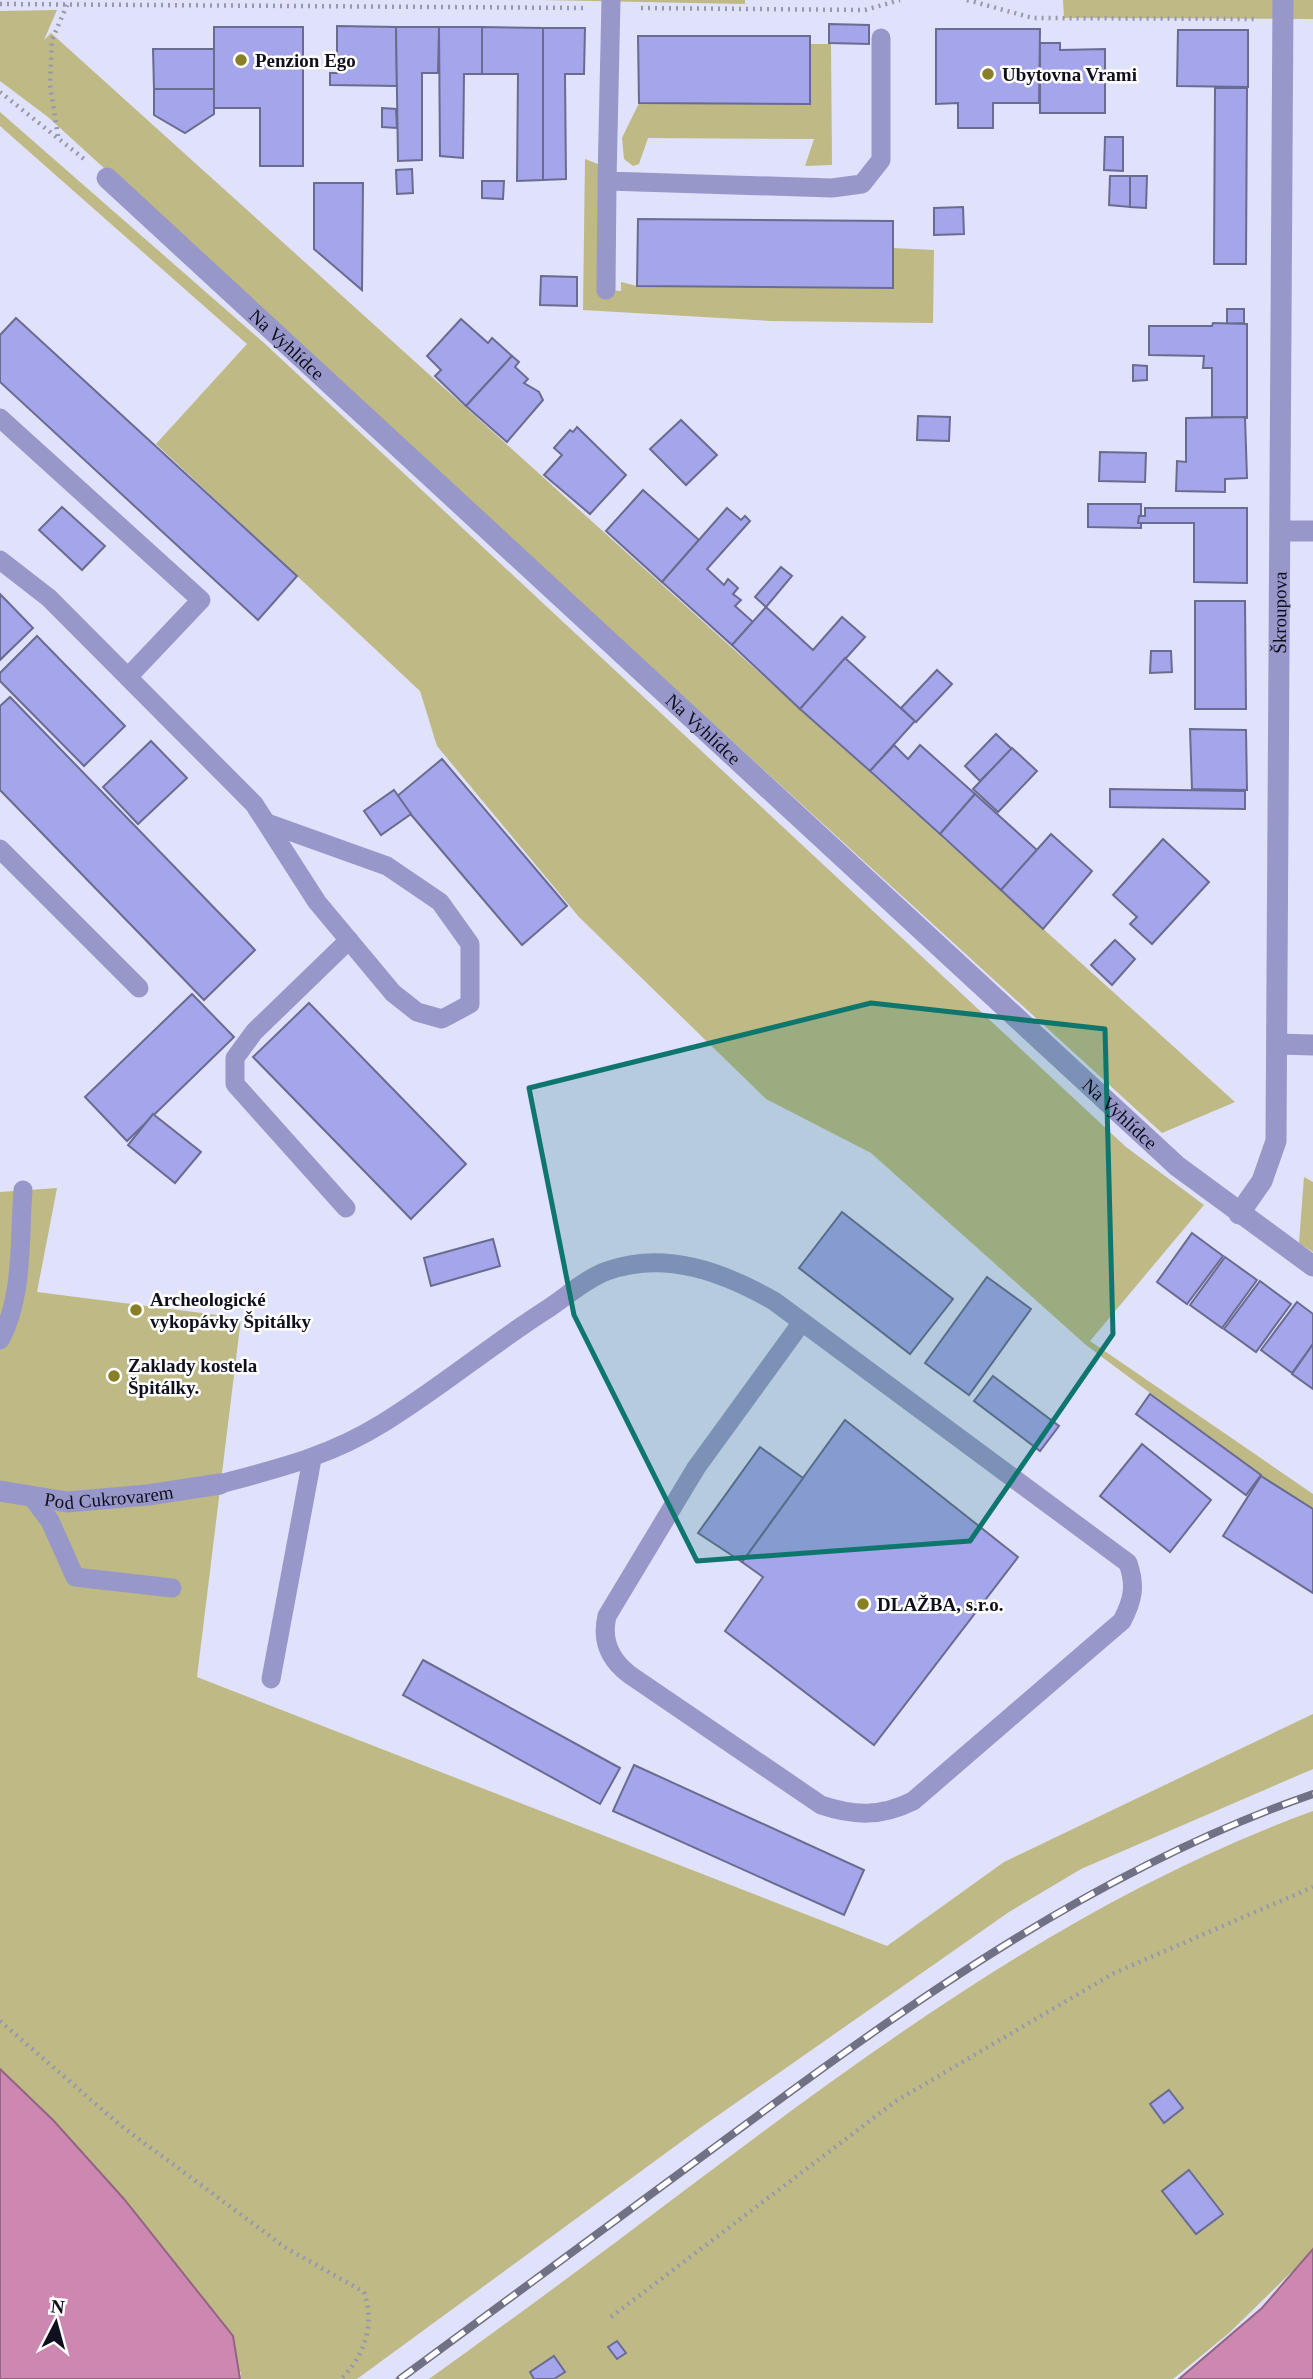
<svg xmlns="http://www.w3.org/2000/svg" width="1313" height="2379" font-family="'Times New Roman',serif">
<rect width="100%" height="100%" fill="#e0e1fb"/>
<g fill="#beb985">
<path d="M541 0H745V4Z"/>
<path d="M1063 0H1313V19L1064 18Z"/>
<path d="M57 10 44 40 51 33 1235 1102 1162 1133 48 117 0 81V11Z"/>
<path d="M810 44H831L832 165 805 166 814 139 648 138 639 164 633 166 624 159 622 138 639 103 810 104Z"/>
<path d="M0 112 263 342 1126 1147 1204 1205 1090 1341 1313 1494V1508L1261 1476 1086 1345 871 1153 766 1099 579 917 437 746 420 691 156 444 247 344 0 126Z"/>
<path d="M585 159 598 164 597 289 621 291V282L637 286 893 287V248L934 250 933 323 772 321 583 310Z"/>
<path d="M1304 1177 1313 1182V1252L1299 1243Z"/>
<path d="M57 1188 37 1292 241 1318 197 1677 887 1946 1004 1862 1313 1714V1769L1081 1869 1009 1912 700 2128 357 2379H240L241 2373 124 2199 53 2120 0 2069V1192Z"/>
<path d="M1313 1811V2251L1229 2333 1173 2379H429C514 2318 598 2256 681 2193 879 2044 1078 1897 1313 1811Z"/>
</g>
<g fill="#cd88b1" stroke="#946485" stroke-width="2">
<path d="M0 2069 53 2120 124 2199 233 2336 240 2379H0Z"/>
<path d="M1313 2249V2379H1179L1262 2308Z"/>
</g>
<g fill="#a4a5ea" stroke="#6a6b91" stroke-width="2">
<path d="M829 24 869 25V44L829 43Z"/>
<path d="M337 26 396 27 397 86 330 85V73H337Z"/>
<path d="M214 27H303V166H260V108H214Z"/>
<path d="M396 27H439L438 73H422V160L398 161Z"/>
<path d="M439 27H482V74H464L463 158 440 156Z"/>
<path d="M482 27 543 28V180L517 181 518 74H482Z"/>
<path d="M543 28H585L584 74H565L566 179 543 180Z"/>
<path d="M936 29H1040L1039 103H993V128H958V103L936 104Z"/>
<path d="M1178 30H1248V87L1177 86Z"/>
<path d="M638 36H810V104L639 103Z"/>
<path d="M1040 43H1060V50L1105 49V113H1040Z"/>
<path d="M153 49H214V89H154Z"/>
<path d="M1215 88H1247L1246 264H1214Z"/>
<path d="M154 89H214V114L185 133 154 115Z"/>
<path d="M382 108 396 109 397 128 382 127Z"/>
<path d="M1105 137H1123V171L1104 170Z"/>
<path d="M412 169 413 193 397 194 396 170Z"/>
<path d="M1110 176H1130V207L1109 205Z"/>
<path d="M1130 176H1147L1146 208 1130 207Z"/>
<path d="M482 181H504L503 199 482 198Z"/>
<path d="M314 183H363L362 290 314 249Z"/>
<path d="M963 207 964 234 934 235V208Z"/>
<path d="M638 219 893 221V288L637 286Z"/>
<path d="M541 276 577 277V306L540 305Z"/>
<path d="M1227 309H1244V323L1227 324Z"/>
<path d="M16 318 297 576 258 620 0 382V335Z"/>
<path d="M461 319 488 343 492 338 512 356 466 406 435 376 441 370 427 356Z"/>
<path d="M1213 323 1247 324V418L1212 417V368H1203L1204 356 1149 355V326H1212Z"/>
<path d="M512 356 519 362 515 367 528 379 524 383 539 392 543 400 507 442 466 406Z"/>
<path d="M1133 365 1147 366V380L1133 381Z"/>
<path d="M918 416 950 417 949 441 917 440Z"/>
<path d="M1245 417 1247 478 1225 479V492L1176 491 1177 461 1186 462V418Z"/>
<path d="M681 420 717 455 686 485 650 449Z"/>
<path d="M577 427 626 475 590 514 544 475 562 455 554 448 570 430 573 432Z"/>
<path d="M1100 452 1146 453 1145 482 1099 481Z"/>
<path d="M643 490 699 540 662 582 606 531Z"/>
<path d="M1088 504H1141V528L1088 527Z"/>
<path d="M62 507 105 546 82 570 39 530Z"/>
<path d="M727 508 741 520 745 516 750 521 707 569 724 585 728 579 738 588 733 594 741 600 735 606 753 622 732 645 662 582Z"/>
<path d="M1145 508H1247V583L1194 582V523H1138L1139 516H1145Z"/>
<path d="M781 567 792 576 766 607 755 597Z"/>
<path d="M0 594 33 628 0 660Z"/>
<path d="M1195 601H1245L1246 709H1195Z"/>
<path d="M766 607 813 650 842 617 865 637 800 709 732 645Z"/>
<path d="M37 636 125 726 84 766 0 681V673Z"/>
<path d="M1151 651H1171L1172 672 1150 673Z"/>
<path d="M845 658 915 721 870 771 800 709Z"/>
<path d="M937 670 952 684 916 722 901 708Z"/>
<path d="M10 697 255 950 204 1000 0 790V706Z"/>
<path d="M1190 729 1246 730 1247 790 1192 789Z"/>
<path d="M996 734 1012 749 980 781 965 766Z"/>
<path d="M151 741 187 778 138 824 103 787Z"/>
<path d="M894 745 908 759 920 745 975 794 940 834 870 771Z"/>
<path d="M1012 748 1037 771 998 812 973 789Z"/>
<path d="M442 759 567 906 522 945 396 797Z"/>
<path d="M1110 789 1245 791V809L1110 807Z"/>
<path d="M394 790 411 814 381 835 364 811Z"/>
<path d="M975 794 1037 850 1001 890 940 834Z"/>
<path d="M1051 834 1092 871 1043 929 1001 890Z"/>
<path d="M1163 839 1209 882 1152 944 1130 924 1137 917 1113 895Z"/>
<path d="M1115 940 1135 959 1112 985 1091 965Z"/>
<path d="M192 994 234 1037 127 1141 85 1097Z"/>
<path d="M309 1003 466 1164 411 1219 253 1057Z"/>
<path d="M153 1114 201 1152 175 1183 128 1145Z"/>
<path d="M842 1212 953 1299 910 1354 799 1268Z"/>
<path d="M1192 1233 1223 1256 1187 1304 1157 1282Z"/>
<path d="M493 1239 500 1266 431 1286 424 1258Z"/>
<path d="M1225 1257 1257 1280 1222 1328 1190 1305Z"/>
<path d="M987 1277 1031 1309 969 1395 925 1363Z"/>
<path d="M1260 1281 1291 1304 1256 1352 1224 1329Z"/>
<path d="M1297 1302 1313 1314V1344L1292 1373 1261 1350Z"/>
<path d="M1313 1344V1389L1292 1374Z"/>
<path d="M993 1376 1059 1426 1040 1451 974 1401Z"/>
<path d="M1150 1394 1261 1475 1246 1495 1136 1414Z"/>
<path d="M845 1420 1018 1557 874 1745 725 1631 763 1577 742 1562Z"/>
<path d="M1142 1444 1211 1500 1170 1552 1100 1496Z"/>
<path d="M760 1447 803 1478 742 1562 698 1533Z"/>
<path d="M1261 1476 1313 1509V1593L1223 1536Z"/>
<path d="M423 1660 620 1768 600 1804 403 1695Z"/>
<path d="M634 1765 864 1870 844 1915 613 1811Z"/>
<path d="M1169 2090 1183 2108 1164 2123 1150 2104Z"/>
<path d="M1189 2170 1223 2214 1196 2234 1162 2191Z"/>
<path d="M617 2341 626 2353 617 2359 608 2347Z"/>
<path d="M554 2356 565 2372 554 2379H534L530 2372Z"/>
</g>
<g fill="none" stroke-linecap="round" stroke-linejoin="round">
<g stroke="#9798ae" stroke-width="4.5" stroke-dasharray="2 5" stroke-linecap="butt">
<path d="M967 0 1033 18 1254 19"/>
<path d="M0 4 584 8"/>
<path d="M641 8 865 10 900 0"/>
<path d="M0 92 84 159"/>
<path d="M58 136 50 85 52 40 67 5"/>
<path d="M0 2021 120 2125 286 2248 364 2292C375 2325 365 2355 341 2379"/>
<path d="M611 2317 896 2101 1114 1973 1313 1887"/>
</g>
<g stroke="#9798c9" stroke-width="19">
<path d="M611 0 607 181 832 188 862 184 881 160V38"/>
<path d="M606 290 607 181"/>
<path d="M0 418 201 600 128 677"/>
<path d="M0 560 49 598 254 804 317 902 393 993 417 1012 442 1019 470 1004V944L440 902 387 866 267 823"/>
<path d="M0 849 139 988"/>
<path d="M346 1208 235 1084V1058L254 1032 349 940"/>
<path d="M0 1340C24 1296 19 1239 23 1190"/>
<path d="M220 1484C280 1468 330 1456 383 1423 440 1388 492 1344 549 1308 567 1296 587 1278 607 1271 665 1250 723 1272 774 1301L1128 1563C1136 1586 1133 1600 1122 1621L913 1801C881 1817 854 1816 821 1805L630 1675C610 1660 601 1641 607 1616L696 1468 802 1322"/>
<path d="M32 1497 50 1521 75 1577 172 1588"/>
<path d="M271 1679 312 1459"/>
</g>
<g stroke="#9798c9" stroke-width="21">
<path id="s1" d="M107 178 1177 1166 1313 1266"/>
<path d="M1282 531H1313"/>
<path d="M1277 1044 1313 1045"/>
<path id="s2" d="M1239 1214 1262 1181 1276 1141 1283 0"/>
<path id="s3" d="M0 1491 67 1502 148 1495 220 1484"/>
</g>
<g stroke="#717185" stroke-width="8">
<path id="rail" d="M400 2379C510 2298 620 2217 730 2136 911 2002 1099 1868 1313 1794"/>
</g>
<use href="#rail" stroke="#fff" stroke-width="5" stroke-dasharray="16" stroke-linecap="butt"/>
</g>
<path fill="#0f766e" fill-opacity="0.2" stroke="#0f766e" stroke-width="5" stroke-linejoin="round" d="M871 1003 1105 1029 1113 1334 970 1541 697 1561 574 1315 529 1088Z"/>
<g fill="#887f26" stroke="#fff" stroke-width="2.5">
<circle cx="241" cy="60" r="7"/>
<circle cx="988" cy="74" r="7"/>
<circle cx="136" cy="1310" r="7"/>
<circle cx="114" cy="1376" r="7"/>
<circle cx="863" cy="1604" r="7"/>
</g>
<g text-anchor="middle" dominant-baseline="central" stroke-width="5" stroke-linejoin="round" paint-order="stroke">
<g font-size="19" font-weight="bold" fill="#0f0f1d" stroke="#fff" text-anchor="start">
<text x="255" y="60">Penzion Ego</text>
<text x="1002" y="74">Ubytovna Vrami</text>
<text x="150" y="1299">Archeologické<tspan x="150" dy="22">vykopávky Špitálky</tspan></text>
<text x="128" y="1365">Zaklady kostela<tspan x="128" dy="22">Špitálky.</tspan></text>
<text x="877" y="1604">DLAŽBA, s.r.o.</text>
</g>
<g font-size="19" fill="#0f0f1d" stroke="#fff">
<text stroke="none"><textPath href="#s1" startOffset="245">Na Vyhlídce</textPath></text>
<text stroke="none"><textPath href="#s2" startOffset="611">Škroupova</textPath></text>
<text stroke="none"><textPath href="#s1" startOffset="812">Na Vyhlídce</textPath></text>
<text stroke="none"><textPath href="#s1" startOffset="1379">Na Vyhlídce</textPath></text>
<text stroke="none"><textPath href="#s3" startOffset="110">Pod Cukrovarem</textPath></text>
</g>
</g>
<g transform="translate(56 2323) rotate(6)" stroke="#ffffff" stroke-width="5" paint-order="stroke">
<path d="M0-5L12 26L0 18L-12 26Z" fill="#0f0f1d"/>
<text y="-10" font-size="19" font-weight="bold" text-anchor="middle" fill="#0f0f1d">N</text>
</g>
</svg>
